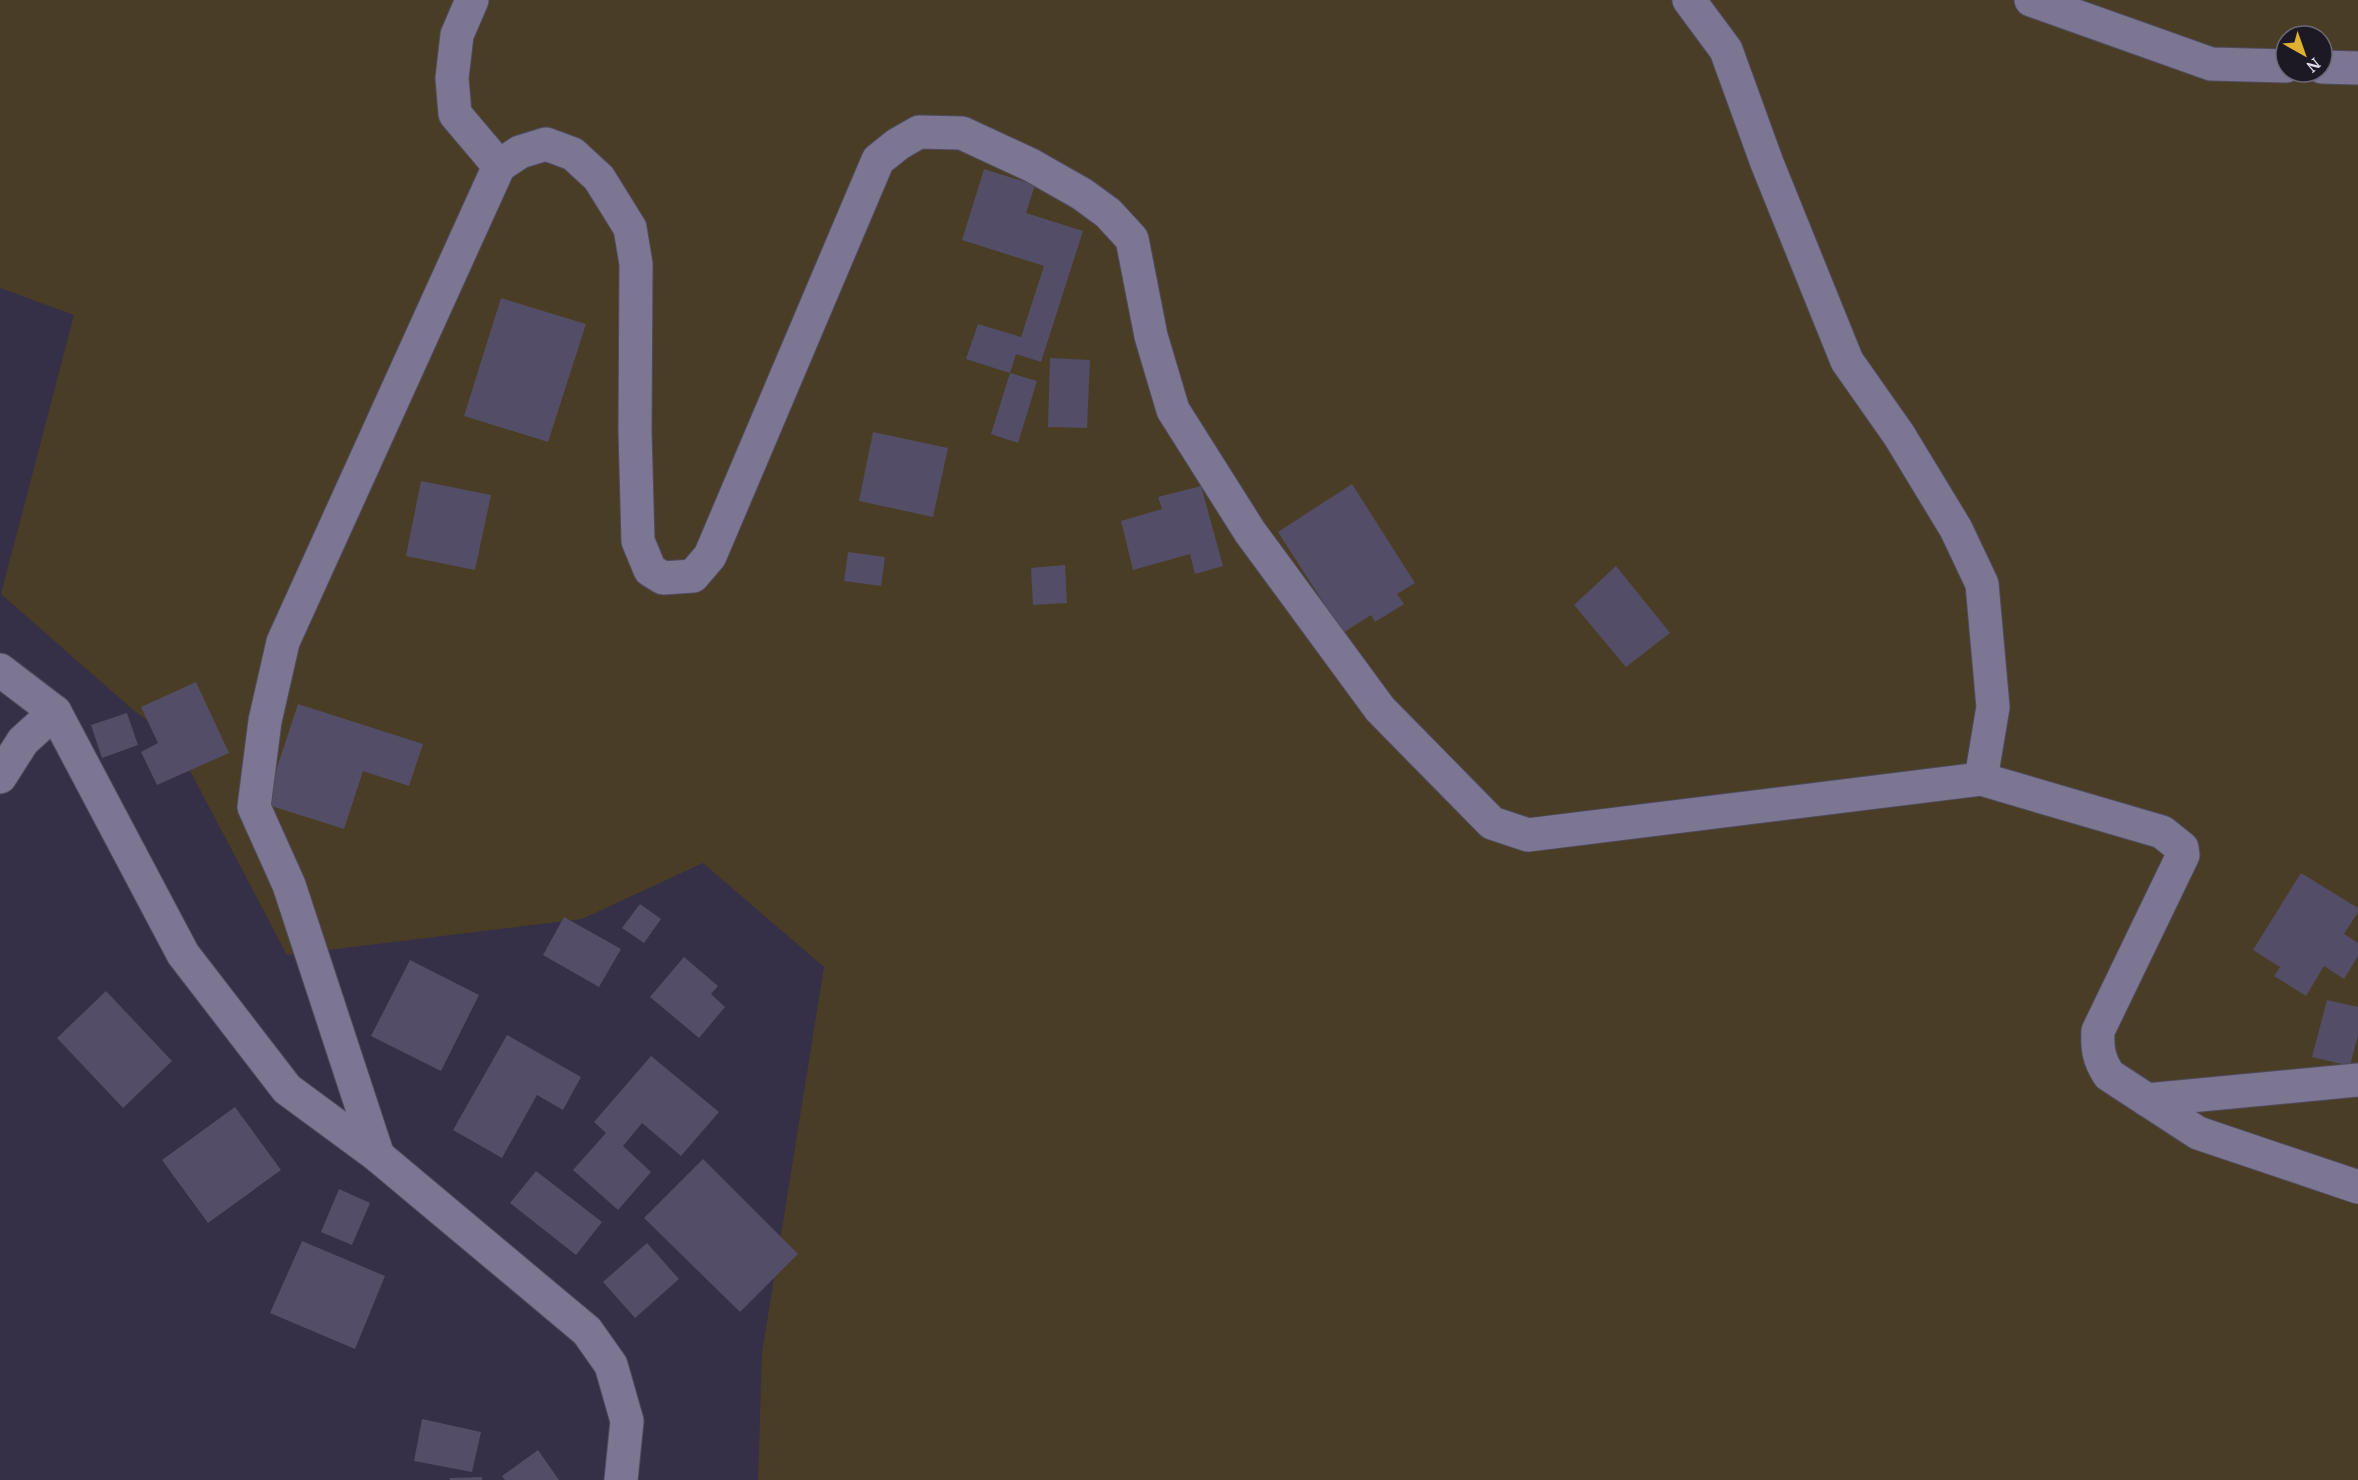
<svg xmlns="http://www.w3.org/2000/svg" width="2358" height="1480" font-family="'PT Serif',serif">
<rect width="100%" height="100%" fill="#352f47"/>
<path fill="#493e25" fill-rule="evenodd" d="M0 0H2358V1480H758L762 1353 824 967 703 863 582 919 287 955 175 742 132 709 1 594 74 315 0 288ZM2286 36H2322V72H2286Z"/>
<g fill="#534d67">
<path d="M984 169 1035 185 1026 213 1083 231 1041 362 1016 354 1010 373 966 359 978 324 1021 337 1044 266 962 240Z"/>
<path d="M501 298 586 324 548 442 464 416Z"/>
<path d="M1050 358 1090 360 1087 428 1048 427Z"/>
<path d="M1010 373 1037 381 1018 443 991 434Z"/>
<path d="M873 432 948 448 933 517 859 501Z"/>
<path d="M421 481 491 495 475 570 406 556Z"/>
<path d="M1352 484 1415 583 1397 594 1404 604 1375 622 1371 615 1343 633 1278 532Z"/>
<path d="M1201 486 1223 566 1195 574 1190 554 1133 570 1121 521 1162 509 1158 497Z"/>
<path d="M848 552 885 557 881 586 844 581Z"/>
<path d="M1065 565 1067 603 1033 605 1031 568Z"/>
<path d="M1616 566 1670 633 1626 667 1574 605Z"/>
<path d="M196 682 229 753 157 785 141 752 158 743 141 707Z"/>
<path d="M298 704 423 744 409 786 363 771 344 829 265 804Z"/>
<path d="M127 713 138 745 102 758 91 725Z"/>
<path d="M2301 873 2358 908V912L2344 934 2358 943V956L2344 979 2324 966 2306 996 2274 976 2280 967 2253 950Z"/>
<path d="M640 904 661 919 644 943 622 928Z"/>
<path d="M564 917 621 949 599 987 543 955Z"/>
<path d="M684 957 718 986 711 994 725 1007 699 1038 650 997Z"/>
<path d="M410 960 479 995 441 1071 371 1036Z"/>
<path d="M106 991 172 1061 123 1108 57 1038Z"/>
<path d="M2327 1000 2358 1007V1035L2350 1066 2312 1057Z"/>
<path d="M507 1035 581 1077 563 1110 537 1095 502 1158 453 1130Z"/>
<path d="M651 1056 719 1112 681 1156 642 1123 623 1146 651 1172 618 1210 573 1170 606 1133 594 1122Z"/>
<path d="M235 1107 281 1170 208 1223 162 1160Z"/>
<path d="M703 1159 798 1254 740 1312 644 1218Z"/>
<path d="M536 1171 602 1222 576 1255 510 1203Z"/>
<path d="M339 1189 370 1203 352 1245 321 1232Z"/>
<path d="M302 1241 385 1276 355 1349 270 1313Z"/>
<path d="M647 1243 679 1279 635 1318 603 1282Z"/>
<path d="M422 1419 481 1432 472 1472 414 1461Z"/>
<path d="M538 1450 559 1480H505L502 1476Z"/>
<path d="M482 1477V1480H450V1478Z"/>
</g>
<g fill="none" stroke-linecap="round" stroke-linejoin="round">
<g stroke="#504b5f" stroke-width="35">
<g id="minor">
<path d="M472 0 457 35 452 78 455 114 499 166"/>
<path d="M1689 0 1726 50 1767 163 1847 361 1899 435 1956 529 1982 584 1993 707 1981 779"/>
<path d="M2031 0 2211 64 2286 66"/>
<path d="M2322 67 2358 68"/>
<path d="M0 777 23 741 55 712"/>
<path d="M2147 1100 2358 1080"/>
<path d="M378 1156 289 885 254 807 265 721 283 642 499 166 520 152 546 144 573 154 599 178 630 228 636 264 635 431 638 541 650 570 663 578 693 576 710 556 878 160 898 144 919 132 962 133 1031 165 1082 194 1108 213 1132 239 1151 336 1173 410 1250 532 1380 709 1492 823 1528 835 1981 779 2162 832 2182 848 2183 855 2098 1031C2097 1049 2099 1060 2109 1075L2198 1133 2358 1187"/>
</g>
</g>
<g stroke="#504b5f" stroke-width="35">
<path id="tertiary" d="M0 670 55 712 183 954 287 1089 378 1156 587 1331 611 1365 627 1421 621 1480"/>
</g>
<use href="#minor" stroke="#7c7692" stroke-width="33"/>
<use href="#tertiary" stroke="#7c7692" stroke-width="33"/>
</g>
<g transform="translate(2304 54) rotate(140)"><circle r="28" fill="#1c1924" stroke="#6b6875" stroke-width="1.5"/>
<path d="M0-4.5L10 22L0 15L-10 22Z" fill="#dfb034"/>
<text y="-9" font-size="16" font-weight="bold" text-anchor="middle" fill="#e2dfef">N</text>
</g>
</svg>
